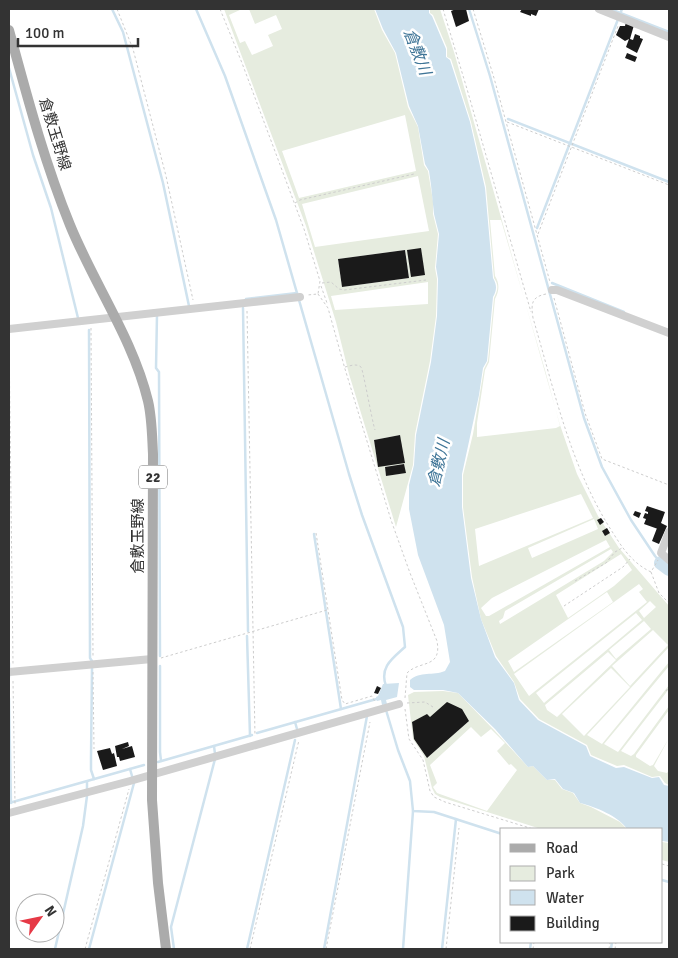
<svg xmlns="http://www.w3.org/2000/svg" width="678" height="958" font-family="Signika,'Noto Sans JP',sans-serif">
<rect width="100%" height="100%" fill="#fff"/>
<g fill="#e6ecdf" fill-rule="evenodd">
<path d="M224 9H242L229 15 240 43 245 41 252 55 273 46 268 35 282 29 276 15 255 24 249 9H374L382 30 395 53 408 107 418 127 424 165 428 171 433 201V214L438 234 435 268 437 279 436 316 430 361 415 434 413 465 396 527 349 374 336 322 306 226ZM405 115 416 171 299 198 282 151ZM418 176 429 231 315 247 302 204ZM405 250 409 278 342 287 338 259ZM428 282V304L335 310 331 296ZM400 435 378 467 374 440ZM404 464 405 473 386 476 385 467Z"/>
<path d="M430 9H440L454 52 560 425 577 474 598 516 619 548 669 606V647L587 735 602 744 669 662V666L604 744 618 752 669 685V689L621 751 631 756 634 754 669 706V710L636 755V757L650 766 653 765 669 738 654 766 658 771 667 773 669 770V785L665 783 660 776 652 777 624 765 617 766 591 755 587 745 539 719 520 699 514 682 496 656 481 619 472 577 463 507V475L473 434 484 369 488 361 494 298C498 290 499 285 494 278L486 187 471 122 451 59 447 57V48L433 15 430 13ZM490 220H501L545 370 560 426 556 428 477 437V423L485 370 489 362 495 299C499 291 500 284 495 276ZM581 494 593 518 479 566 475 529ZM594 519 598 529 532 558 528 548ZM606 540 610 547 489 616H486L481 608 492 598ZM611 549 613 552 604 561 500 624 499 621 503 618 505 611ZM621 554 632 570 614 586 568 618 556 595ZM639 584 643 589 639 592 647 602 529 696 514 674ZM607 592 613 602 514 672 508 661ZM650 601 656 607 644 618 639 611ZM636 613 642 620 544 703 536 693ZM644 621 651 629 616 659 609 650ZM653 630 668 645 630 686 612 666ZM608 652 616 660 557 717 547 710 545 705ZM611 668 630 687 584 736 562 714Z"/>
<path d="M443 691 458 693 494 730 528 767 533 766 547 780H555L562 789 573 793 580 803 591 807 620 822 627 829H541L440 797 435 794 432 788 424 756 413 739 408 695 414 692ZM430 717 469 721 427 758 414 739 412 722ZM471 727 481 737 491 729 505 743 497 751 509 765 511 764 517 770 487 811 437 793 433 787 437 783 430 765Z"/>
<path d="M662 842 669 843V862L662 860Z"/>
</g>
<g fill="#cfe2ee">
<path d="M375 9H429V13L432 16 446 49V57L450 60 470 122 485 188 493 278C497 285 497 290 493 297L487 361 483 368 479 395 462 474V507L471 578 481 619 495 657 514 683 519 700 538 720 586 746 590 756 616 768 624 767 652 778 659 777 664 785 669 786V842L662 841V829H627C618 816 596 807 580 803L574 793 563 789 555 779 547 780 533 766 528 767 495 729 458 693 443 690H414L410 687V680C420 671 433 676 445 671L450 662 444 625 418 555 409 509V485L414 465 416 435 431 362 437 316 438 279 436 267 439 234 434 214 431 185 429 171 425 164 418 126 409 106 396 53 383 29Z"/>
<path d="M399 683 397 697 386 700 387 704 382 705 381 700 377 701 376 697 378 696 383 684Z"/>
</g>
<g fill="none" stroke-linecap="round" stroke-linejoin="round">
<g stroke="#cfe2ee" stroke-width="2.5">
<path d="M112 9 123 32 163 183 189 306"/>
<path d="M196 9 225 76 276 220 349 474 362 515 403 627 405 647C393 658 379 667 386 686"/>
<path d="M469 9 490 76 584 418 602 467 631 520 655 556 661 563"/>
<path d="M610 9 669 32"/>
<path d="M9 68 33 155 51 208 78 318"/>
<path d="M508 119 669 182"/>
<path d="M537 228 622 9"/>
<path d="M552 283 624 312"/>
<path d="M246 299 297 293"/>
<path d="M243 308 248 631"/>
<path d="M157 315 156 368 159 372 160 656"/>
<path d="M89 330 90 658 92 661V668L91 758V770L94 779"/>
<path d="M314 534 341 709"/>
<path d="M669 544V542"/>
<path d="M247 636 250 736"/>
<path d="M9 663V677"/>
<path d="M160 666V752L161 761"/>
<path d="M9 698 11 803"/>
<path d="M386 710 398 750 410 781 413 811 434 812 502 834"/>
<path d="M295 722 297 729"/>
<path d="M257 733 380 698"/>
<path d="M214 746 215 754"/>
<path d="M158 762 252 735"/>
<path d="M9 803 144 765"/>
<path d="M662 880 669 882"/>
<path d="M55 949 83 826 87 796V782"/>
<path d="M89 949 134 783 130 769"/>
<path d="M174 949 171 927 215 759"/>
<path d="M247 949 295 740"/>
<path d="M324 949 367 716"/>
<path d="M403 949 413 811"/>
<path d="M442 949 456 819"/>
<path d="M530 949 531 942"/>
<path d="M611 949 612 942"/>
</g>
<path stroke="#cfe2ee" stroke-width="14" d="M661 563 669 569"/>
</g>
<g fill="#1a1a1a">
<path d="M456 9H466L469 21 456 27 451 11Z"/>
<path d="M522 9H539L536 16 531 14V16L520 12Z"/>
<path d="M626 22 634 25 630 39 633 40 635 34 640 36V38L643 39 637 53 626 47 629 39 625 41 616 35 620 26H625Z"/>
<path d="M627 53 637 57 635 62 625 58Z"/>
<path d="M421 248 425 275 411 277 407 250Z"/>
<path d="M405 250 409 278 342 287 338 259Z"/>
<path d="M400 435 405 463 378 467 374 440Z"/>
<path d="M404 464 406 473 386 476 385 467Z"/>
<path d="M647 506 665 512 661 523 667 526 659 544 652 541 657 528 658 529 644 524 646 519 643 518 645 513 648 514V512L645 511Z"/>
<path d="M635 511 641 513 639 518 633 515Z"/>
<path d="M601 518 604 522 600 525 597 520Z"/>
<path d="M607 528 610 533 605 536 602 531Z"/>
<path d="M377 686 381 688 378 694 374 693Z"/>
<path d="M447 702 462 709 469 721 427 758 414 739 412 722 427 714 430 717Z"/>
<path d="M128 742 129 746 122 749 132 746 135 757 120 761 119 757H117L115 746Z"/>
<path d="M110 748 112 754 114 753 117 766 103 770 97 751Z"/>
</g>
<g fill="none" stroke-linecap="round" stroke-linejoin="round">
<g stroke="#cdcdcd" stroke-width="1" stroke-dasharray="2.5 2.5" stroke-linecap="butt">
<path d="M117 9 133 49 166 176 193 300"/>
<path d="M220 9 242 63 304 229 320 281 318 294 307 295"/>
<path d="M443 9 467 89 531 312"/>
<path d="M473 9 494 78 550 282"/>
<path d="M507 122 669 185"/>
<path d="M295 203 300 200 414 174"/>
<path d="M538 234 618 26"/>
<path d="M322 283 331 282 339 289 344 290 426 280"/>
<path d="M321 286 327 303"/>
<path d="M318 294 328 308 345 369 391 520 410 573 437 641C442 669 420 660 407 673L405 698"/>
<path d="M546 294C531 297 531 304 533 318 554 389 569 461 608 525 620 544 630 562 651 572L658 560"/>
<path d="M554 298 585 413 602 459 669 485"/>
<path d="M247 311 255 736"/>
<path d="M91 328 93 656"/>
<path d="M9 336 13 664"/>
<path d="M345 367C350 366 356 363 361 367 363 369 372 421 375 430"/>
<path d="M316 533 342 700 345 704 372 696 375 702"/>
<path d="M651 572 659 593 669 603"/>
<path d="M575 581 606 563 615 552 622 548"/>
<path d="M564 606 623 567 630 559"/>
<path d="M161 658 327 610"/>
<path d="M93 672 94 749"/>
<path d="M13 681 15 804"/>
<path d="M666 691 669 687"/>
<path d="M407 703 425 702 433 707"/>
<path d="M405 709 409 739 423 760 430 791 434 797 445 802 533 829"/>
<path d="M662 864 669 866"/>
<path d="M85 949 129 789"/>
<path d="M250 949 299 740"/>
<path d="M326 949 370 722"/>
<path d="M446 949 459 828"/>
<path d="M533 949 534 942"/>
<path d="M609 949 610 942"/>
<path d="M615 949 616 942"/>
</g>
<g stroke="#d0d0d0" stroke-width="8">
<path d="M599 9 669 37"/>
<path d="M552 290H557L669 333"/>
<path d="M9 329 300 297"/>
<path d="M669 532 661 553 669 560"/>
<path d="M9 672 152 659"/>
<path d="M9 813 130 781 399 704"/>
</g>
<path stroke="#ababab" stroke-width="10" d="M9 30C27 96 44 161 70 225 94 284 133 339 148 401 152 418 152 436 153 454L152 800 158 883 166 949"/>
</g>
<g text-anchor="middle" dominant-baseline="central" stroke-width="5" stroke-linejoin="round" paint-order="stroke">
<rect fill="#fff" stroke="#707070" stroke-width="1" x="139" y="465.5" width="28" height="23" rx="4"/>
<g font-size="14" font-weight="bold" fill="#333">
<text x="153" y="477">22</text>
</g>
<g font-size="15" fill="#333" stroke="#fff">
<text transform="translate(55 134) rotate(73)">倉敷玉野線</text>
<text transform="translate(138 536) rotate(-90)">倉敷玉野線</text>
</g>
<g font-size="16" font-style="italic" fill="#3f7597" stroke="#fff">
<text transform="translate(417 52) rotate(69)">倉敷川</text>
<text transform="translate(439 463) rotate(-77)">倉敷川</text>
</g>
</g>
<rect width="678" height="958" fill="none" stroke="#333333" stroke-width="20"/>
<rect x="500" y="828" width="162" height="115" fill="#ffffff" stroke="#adadad"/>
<rect x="510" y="844" width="25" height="8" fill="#ababab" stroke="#adadad"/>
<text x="546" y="853" font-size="15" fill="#333333">Road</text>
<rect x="510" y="866" width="25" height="15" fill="#e6ecdf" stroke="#adadad"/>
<text x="546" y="878" font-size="15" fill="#333333">Park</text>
<rect x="510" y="890" width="25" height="15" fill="#cfe2ee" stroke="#adadad"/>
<text x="546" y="903" font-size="15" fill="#333333">Water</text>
<rect x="510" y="916" width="25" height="15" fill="#1a1a1a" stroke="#adadad"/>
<text x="546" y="928" font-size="15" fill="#333333">Building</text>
<g transform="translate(40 918) rotate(57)"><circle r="24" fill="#ffffff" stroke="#adadad"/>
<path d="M0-4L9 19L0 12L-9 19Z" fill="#e63946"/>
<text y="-8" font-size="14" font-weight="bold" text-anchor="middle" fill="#333333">N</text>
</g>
<path d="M18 38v8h120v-8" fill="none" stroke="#333333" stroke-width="2.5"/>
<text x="25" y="38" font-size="15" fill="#333333" stroke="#ffffff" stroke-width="4" paint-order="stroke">100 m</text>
</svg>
